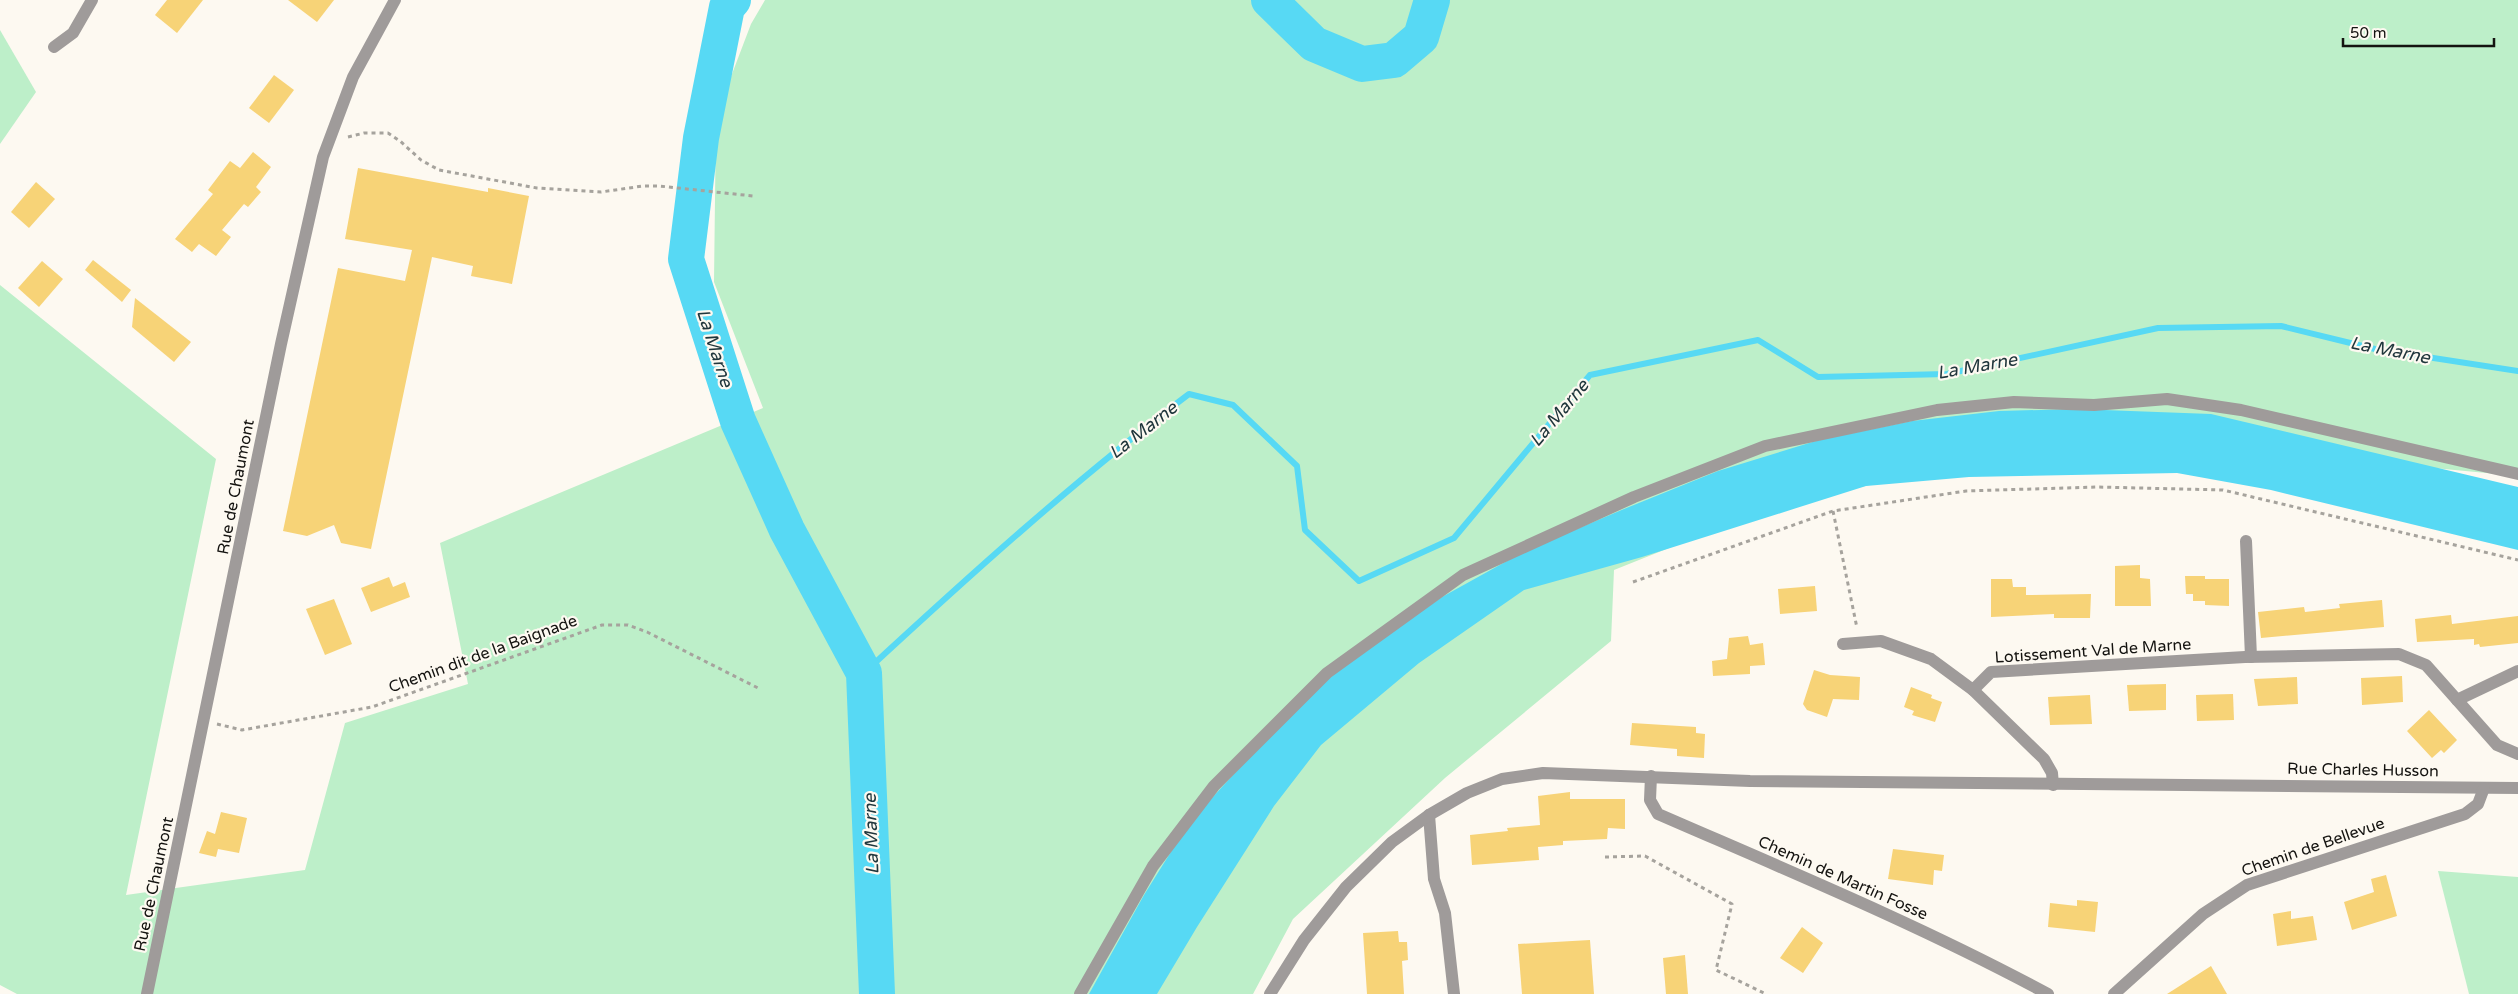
<svg xmlns="http://www.w3.org/2000/svg" width="2518" height="994" font-family="'Varela Round',sans-serif">
<rect width="100%" height="100%" fill="#fdf9f1"/>
<g fill="#bdefc9">
<path d="M765 0H2518V476L2213 447 1961 464 1769 508 1614 570 1611 641 1445 778 1293 919 1253 994H17L0 985V285L216 459 126 895 305 870 345 723 468 684 440 543 763 408 714 282 716 116 751 24Z"/>
<path d="M0 30 36 92 0 144Z"/>
<path d="M2438 871 2518 877V994H2469Z"/>
</g>
<path fill="#57d9f4" d="M2077 409 2211 414 2518 487V550L2271 490 2177 473 1969 477 1866 486 1642 557 1524 590 1419 663 1321 745 1274 806 1197 927 1157 994H1089L1144 895 1189 823 1277 727 1338 668 1442 597 1525 551 1624 509 1718 471 1819 440 1912 421 1999 411Z"/>
<g fill="none" stroke-linecap="round" stroke-linejoin="round">
<path stroke="#57d9f4" stroke-width="6" d="M864 673C969 576 1075 480 1189 394L1233 405 1297 466 1305 530 1359 581 1454 538 1590 375 1758 340 1818 377 1947 374 2158 328 2281 326 2375 349 2518 371"/>
<g stroke="#57d9f4" stroke-width="36">
<path d="M733 0 727 7 701 138 686 259 738 421 787 530 864 673 877 994"/>
<path d="M1269 0 1314 44 1362 64 1394 60 1421 37 1432 0"/>
</g>
</g>
<g fill="#f7d377">
<path d="M167 0H203L177 33 155 15Z"/>
<path d="M288 0H334L317 22Z"/>
<path d="M274 75 294 90 269 123 249 108Z"/>
<path d="M253 152 271 167 256 187 261 192 248 207 244 204 222 230 231 237 216 256 199 244 192 252 175 239 213 194 208 190 230 161 240 168Z"/>
<path d="M358 168 488 192V188L529 196 512 284 471 276 473 266 432 257 371 549 341 543 334 525 307 536 283 531 338 268 405 281 412 250 345 239Z"/>
<path d="M36 182 55 199 29 228 11 212Z"/>
<path d="M93 260 131 290 122 302 85 270Z"/>
<path d="M42 261 63 279 39 307 18 288Z"/>
<path d="M135 298 191 342 174 362 132 327Z"/>
<path d="M2140 565V578L2150 579 2151 606H2115V566Z"/>
<path d="M2185 576H2205V579H2229V606L2205 605V601H2193V594H2186Z"/>
<path d="M389 577 393 587 405 582 410 597 371 612 361 588Z"/>
<path d="M1991 579H2012L2013 587H2026V595L2091 594 2090 618H2054V614L1991 617Z"/>
<path d="M1815 586 1817 611 1780 614 1778 589Z"/>
<path d="M334 599 352 644 325 655 306 609Z"/>
<path d="M2382 600 2384 627 2261 638 2258 612 2304 607 2305 612 2340 608 2339 604Z"/>
<path d="M2451 615 2452 624 2518 616V643L2480 647 2479 644 2474 645V639L2417 642 2415 619Z"/>
<path d="M1748 636 1750 645 1763 643 1765 665 1750 666V674L1713 676 1712 661 1727 659 1729 638Z"/>
<path d="M1814 670 1830 675 1860 677 1859 700 1833 699 1827 717 1807 710 1803 704Z"/>
<path d="M2402 676 2403 702 2362 705 2361 678Z"/>
<path d="M2297 677 2298 704 2258 706 2254 679Z"/>
<path d="M2166 684V710L2129 711 2127 685Z"/>
<path d="M1911 687 1932 695 1931 698 1942 702 1935 722 1912 715 1914 711 1904 707Z"/>
<path d="M2233 694 2234 720 2197 721 2196 695Z"/>
<path d="M2090 695 2092 724 2050 725 2048 697Z"/>
<path d="M2429 710 2457 740 2444 753 2441 750 2432 758 2407 731Z"/>
<path d="M1632 723 1696 727V733L1705 734 1704 758 1677 756V749L1630 745Z"/>
<path d="M1570 792V799H1625V829L1608 828 1607 839 1563 841V845L1538 847 1539 860 1472 865 1470 835 1508 831 1507 828 1540 825 1538 796Z"/>
<path d="M221 812 247 818 239 853 218 849 216 857 199 853 207 831 215 834Z"/>
<path d="M1893 849 1944 855 1942 871 1934 870 1933 885 1888 879Z"/>
<path d="M2386 875 2397 916 2352 930 2344 902 2374 892 2371 879Z"/>
<path d="M2077 900 2098 902 2095 932 2048 927 2050 903 2077 906Z"/>
<path d="M2291 911V919L2313 916 2317 940 2277 946 2273 914Z"/>
<path d="M1802 927 1823 943 1803 973 1780 958Z"/>
<path d="M1398 931 1399 942H1407L1408 960 1402 961 1404 994H1367L1363 933Z"/>
<path d="M1590 940 1594 994H1522L1518 944Z"/>
<path d="M1685 955 1688 994H1666L1663 958Z"/>
<path d="M2211 966 2227 994H2167Z"/>
</g>
<g fill="none" stroke-linecap="round" stroke-linejoin="round">
<g stroke="#a6a39d" stroke-width="3" stroke-dasharray="4 4" stroke-linecap="butt">
<path d="M348 137 364 133H388L400 141 421 160 439 170 537 188 601 192 643 186H659L753 196"/>
<path d="M1833 511 1857 628"/>
<path d="M1633 582 1833 511 1966 491 2097 487 2223 490 2518 560"/>
<path d="M217 724 242 730 372 707 602 625H628L647 632 758 688"/>
<path d="M1605 857 1645 856 1732 904 1716 970 1766 994"/>
</g>
<g stroke="#9f9b9a" stroke-width="12">
<path d="M54 47 73 33 92 0"/>
<path d="M2246 541 2251 657"/>
<path d="M1843 644 1881 641 1931 659 1973 690 1991 672 2245 657 2399 654 2426 665 2497 745 2518 754"/>
<path d="M1973 690 2044 759 2052 773 2053 785"/>
<path d="M2457 700 2518 671"/>
<path d="M1651 776 1650 800 1658 814C1789 871 1922 926 2048 994"/>
<path d="M1429 815 1434 879 1445 913 1454 994"/>
<path d="M147 994 281 344 323 157 353 77 395 0"/>
<path d="M1080 994 1153 866 1214 786 1327 673 1463 575 1634 497 1765 446 1937 410 2014 402 2094 405 2167 399 2241 410 2518 474"/>
<path d="M1270 994 1304 940 1346 887 1392 842 1429 815 1467 793 1502 779 1543 773 1750 781 2518 788"/>
<path d="M2114 994 2203 914 2247 885 2465 814 2478 804 2484 788"/>
</g>
</g>
<g text-anchor="middle" dominant-baseline="central" stroke-width="4.5" stroke-linejoin="round" paint-order="stroke">
<g font-size="16" fill="#141310" stroke="#fdf9f1">
<text transform="translate(236 487) rotate(-79)">Rue de Chaumont</text>
<text transform="translate(2093 651) rotate(-4)">Lotissement Val de Marne</text>
<text transform="translate(483 654) rotate(-20)">Chemin dit de la Baignade</text>
<text transform="translate(2363 770) rotate(1)">Rue Charles Husson</text>
<text transform="translate(2313 847) rotate(-19)">Chemin de Bellevue</text>
<text transform="translate(1843 878) rotate(24)">Chemin de Martin Fosse</text>
<text transform="translate(154 884) rotate(-78)">Rue de Chaumont</text>
</g>
<g font-size="18" font-style="italic" fill="#20363c" stroke="#fdf9f1">
<text transform="translate(715 348) rotate(72)">La Marne</text>
<text transform="translate(2390 350) rotate(11)">La Marne</text>
<text transform="translate(1977 366) rotate(-10)">La Marne</text>
<text transform="translate(1559 413) rotate(-50)">La Marne</text>
<text transform="translate(1143 430) rotate(-38)">La Marne</text>
<text transform="translate(871 834) rotate(-92)">La Marne</text>
</g>
</g>
<path d="M2343 38v8h151v-8" fill="none" stroke="#141310" stroke-width="2.5"/>
<text x="2350" y="38" font-size="15" fill="#141310" stroke="#fdf9f1" stroke-width="4" paint-order="stroke">50 m</text>
</svg>
